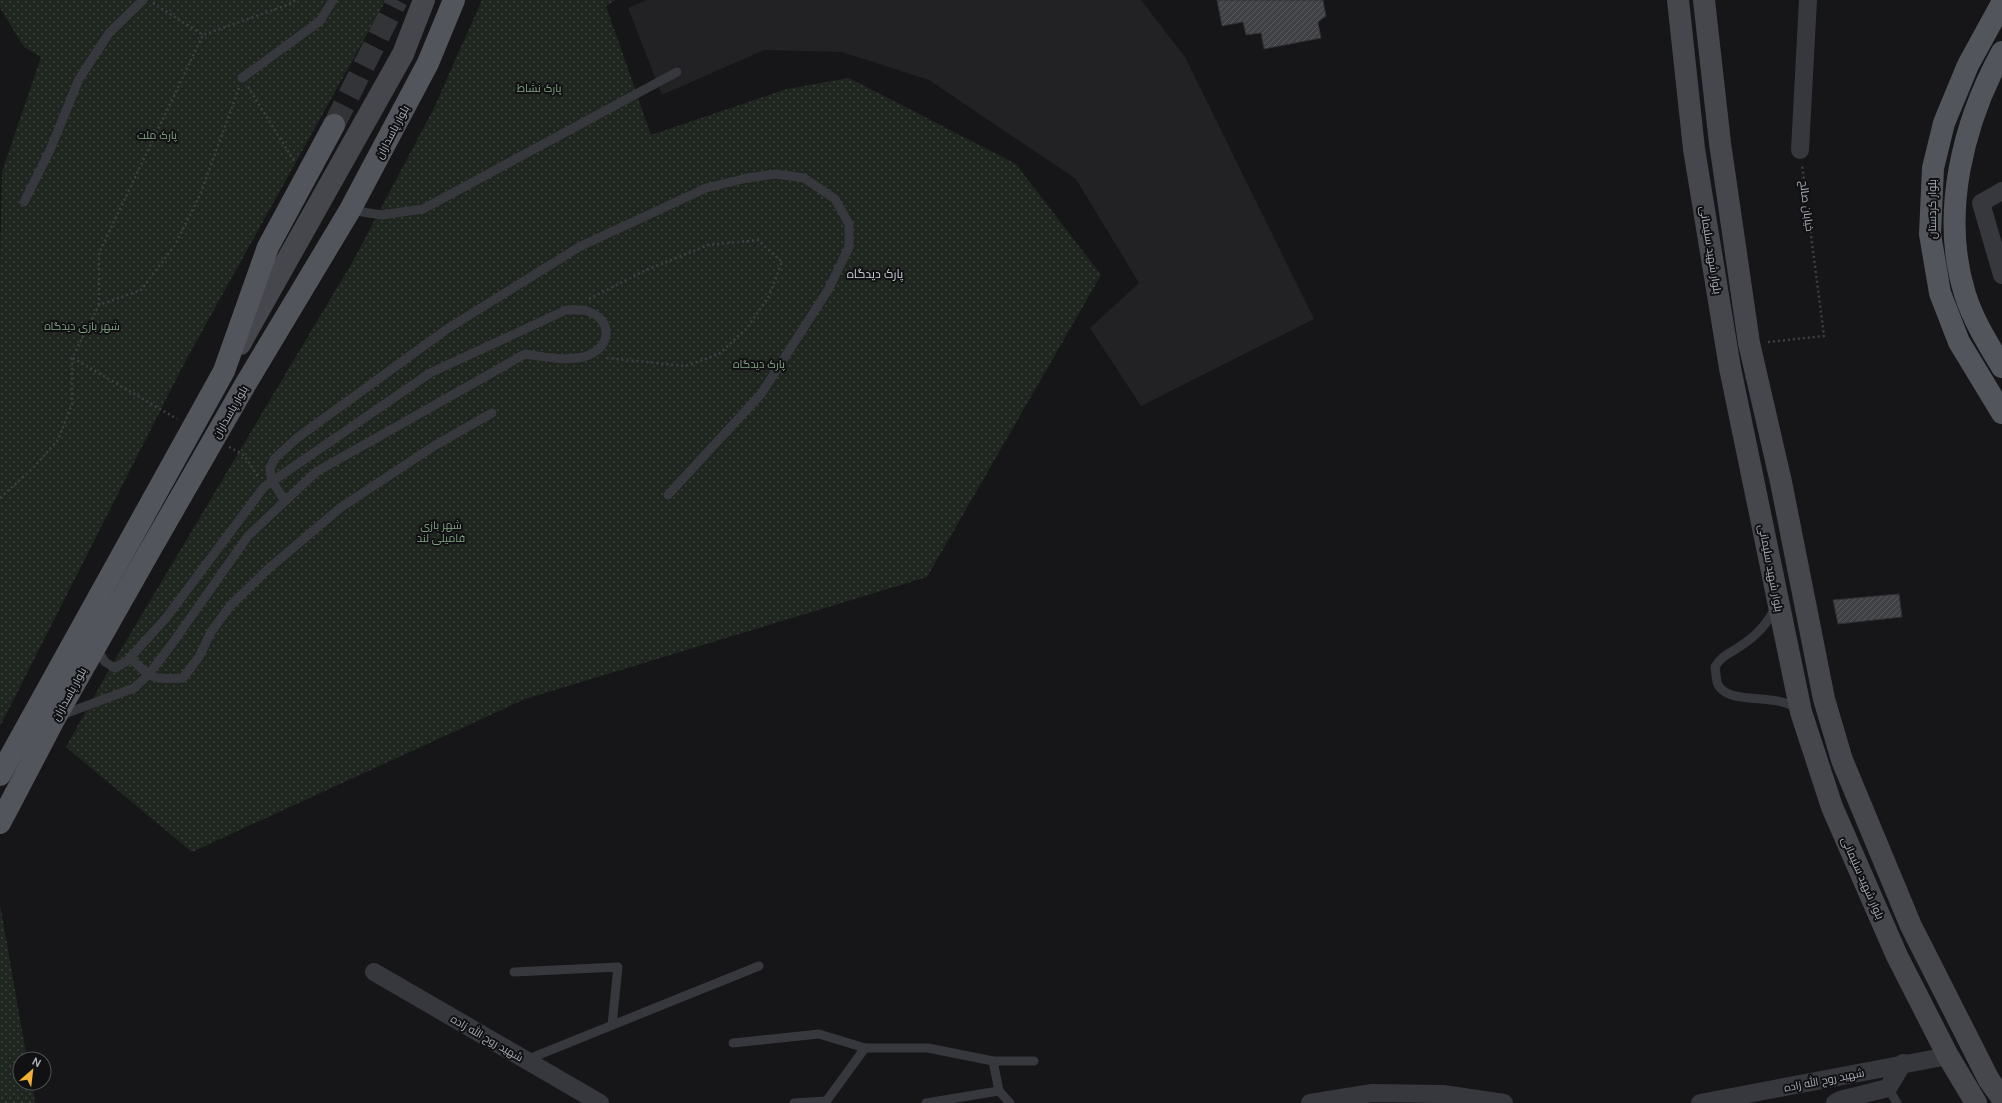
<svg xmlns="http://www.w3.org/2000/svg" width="2002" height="1103" font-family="'DM Sans',Cairo,sans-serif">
<defs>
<pattern id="grass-dots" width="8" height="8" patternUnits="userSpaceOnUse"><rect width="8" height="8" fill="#1e261f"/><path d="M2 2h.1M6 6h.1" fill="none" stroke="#3c433d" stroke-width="1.8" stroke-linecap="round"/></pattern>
<pattern id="building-hatch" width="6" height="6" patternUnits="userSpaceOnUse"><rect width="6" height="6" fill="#404145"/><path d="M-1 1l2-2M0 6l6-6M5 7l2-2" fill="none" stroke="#595a5e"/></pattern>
</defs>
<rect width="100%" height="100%" fill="#161618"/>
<path fill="#222225" d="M646 0H1141L1185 57 1314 319 1141 406 1090 328 1139 283 1076 179 929 80 842 52 764 50 662 95 628 8Z"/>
<g fill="url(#grass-dots)">
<path d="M0 0H386L186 360 0 726V266L2 172 41 57 24 47 0 8Z"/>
<path d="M482 0H616L606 6 651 135 787 89 849 78 1016 164 1101 275 927 577 525 699 192 852 66 747 110 668 353 261 433 110Z"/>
<path d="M0 904 27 1059H20V1083H32L35 1103H0Z"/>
</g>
<g fill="url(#building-hatch)" stroke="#303034">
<path d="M1217 0H1323L1326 16 1318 22 1321 38 1264 49 1261 33 1246 35 1243 22 1222 26Z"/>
<path d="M1899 594 1902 617 1838 624 1833 600Z"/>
</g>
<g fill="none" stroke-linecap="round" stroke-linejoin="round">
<path stroke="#333438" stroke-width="22" stroke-dasharray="22 11" stroke-linecap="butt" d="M334 125 397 0"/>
<g stroke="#3d3f44" stroke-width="2.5" stroke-dasharray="2 3" stroke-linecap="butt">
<path d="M153 3 203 35"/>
<path d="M248 87 294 161"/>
<path d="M589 299 644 271 708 245 758 240 782 262 769 296 747 328 719 354 686 366 607 358"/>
<path d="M99 305V253L203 35 290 4 296 0"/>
<path d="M1768 342 1824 336 1802 165"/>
<path d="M73 358 177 419"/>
<path d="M229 447 244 455 258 477"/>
<path d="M0 498 33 468 58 440 72 404V358L99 305 141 290 175 245 200 195 239 88"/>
</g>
<g stroke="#37383d" stroke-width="9">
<path d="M242 78 320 21 333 0"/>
<path d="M24 202 50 150 79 79 109 33 143 0"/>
<path d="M350 210 382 215 423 209 677 72"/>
<path d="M285 501 272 481 270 469 274 459 297 438 447 329 579 247 706 188 747 178 776 174 804 178 835 199 849 224V247L828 290 761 394 668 495"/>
<path d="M1775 608C1767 625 1755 637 1739 647 1729 654 1721 656 1715 667 1716 672 1716 681 1718 685 1730 706 1777 692 1797 709"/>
<path d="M130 658C152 679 153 680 183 678L199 657 211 632 230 606 267 570 340 508 434 446 492 413"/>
<path d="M59 716 134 688 148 675 172 644 248 536 316 472 525 354C545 357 564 361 583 357 611 350 615 320 587 311 581 309 572 310 566 310L430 373 264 487 166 618 127 661 115 668 105 662 96 648"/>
<path d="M514 972 618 967 612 1025"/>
<path d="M733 1043 819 1034 865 1048H928L993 1061H1034"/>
<path d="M526 1060 759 966"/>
<path d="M993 1061 999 1091 1010 1103"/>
<path d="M1888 1088 1897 1103"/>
<path d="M794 1103 826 1101"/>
<path d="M825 1103 865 1048"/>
<path d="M926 1103 999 1091"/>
</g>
<g stroke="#37383d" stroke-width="18">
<path d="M1800 150 1808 0"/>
<path d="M2002 191 1981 203 2002 275"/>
<path d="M374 972 600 1103"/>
<path d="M1310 1103 1372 1093 1443 1094 1504 1103"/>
<path d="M1700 1103 1948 1056"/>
<path d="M1835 1103 1840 1100 1888 1088 1903 1063"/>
</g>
<g stroke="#45474d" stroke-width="22">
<path d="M1678 0 1694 149 1730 368 1801 712 1832 807 1897 956 1948 1056 1976 1103"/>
<path d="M1704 0 1720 143 1749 343 1781 482 1824 699 1842 760 1911 926 1989 1080 2002 1098"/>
<path d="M240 344 403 54 424 0"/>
</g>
<g stroke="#53555c" stroke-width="22">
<path d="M2002 3 1968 65 1944 123 1933 168 1930 234 1940 293 1959 342 2002 413"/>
<path d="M2002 52C1963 123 1940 214 1965 294 1973 320 1988 344 2002 367"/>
<path d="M0 775 224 371 268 247 334 125"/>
<path d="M0 823 55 718 149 552 245 385 350 210 428 63 454 0"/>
</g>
</g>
<g text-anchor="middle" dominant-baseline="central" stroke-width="4" stroke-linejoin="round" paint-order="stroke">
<g font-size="11" fill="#7fa381" stroke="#111113">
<text x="539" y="88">پارک نشاط</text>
<text x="157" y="135">پارک ملت</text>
<text x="82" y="326">شهر بازی دیدگاه</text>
<text x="759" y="364">پارک دیدگاه</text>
<text x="441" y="525">شهر بازی<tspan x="441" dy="13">فامیلی لند</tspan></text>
</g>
<g font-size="11" fill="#a8adb8" stroke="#111113">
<text transform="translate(392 132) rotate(-62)">بلوار پاسداران</text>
<text transform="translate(1807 206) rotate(83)">خیابان صالح</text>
<text transform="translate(1932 209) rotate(-90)">بلوار کردستان</text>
<text transform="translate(1711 250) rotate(81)">بلوار شهید سلیمانی</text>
<text transform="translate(230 412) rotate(-60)">بلوار پاسداران</text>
<text transform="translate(1771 568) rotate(79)">بلوار شهید سلیمانی</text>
<text transform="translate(69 694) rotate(-61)">بلوار پاسداران</text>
<text transform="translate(1863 878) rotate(66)">بلوار شهید سلیمانی</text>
<text transform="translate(487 1038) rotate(30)">شهید روح الله زاده</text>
<text transform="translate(1824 1080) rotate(-11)">شهید روح الله زاده</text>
</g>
<g font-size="12" fill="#c9ccd4" stroke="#111113">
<text x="875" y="274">پارک دیدگاه</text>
</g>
</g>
<g transform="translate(32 1071) rotate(28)"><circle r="19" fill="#111113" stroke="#4d4f55"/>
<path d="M0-3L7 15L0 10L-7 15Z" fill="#f2b134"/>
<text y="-6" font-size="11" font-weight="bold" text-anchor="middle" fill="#a8adb8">N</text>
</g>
</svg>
